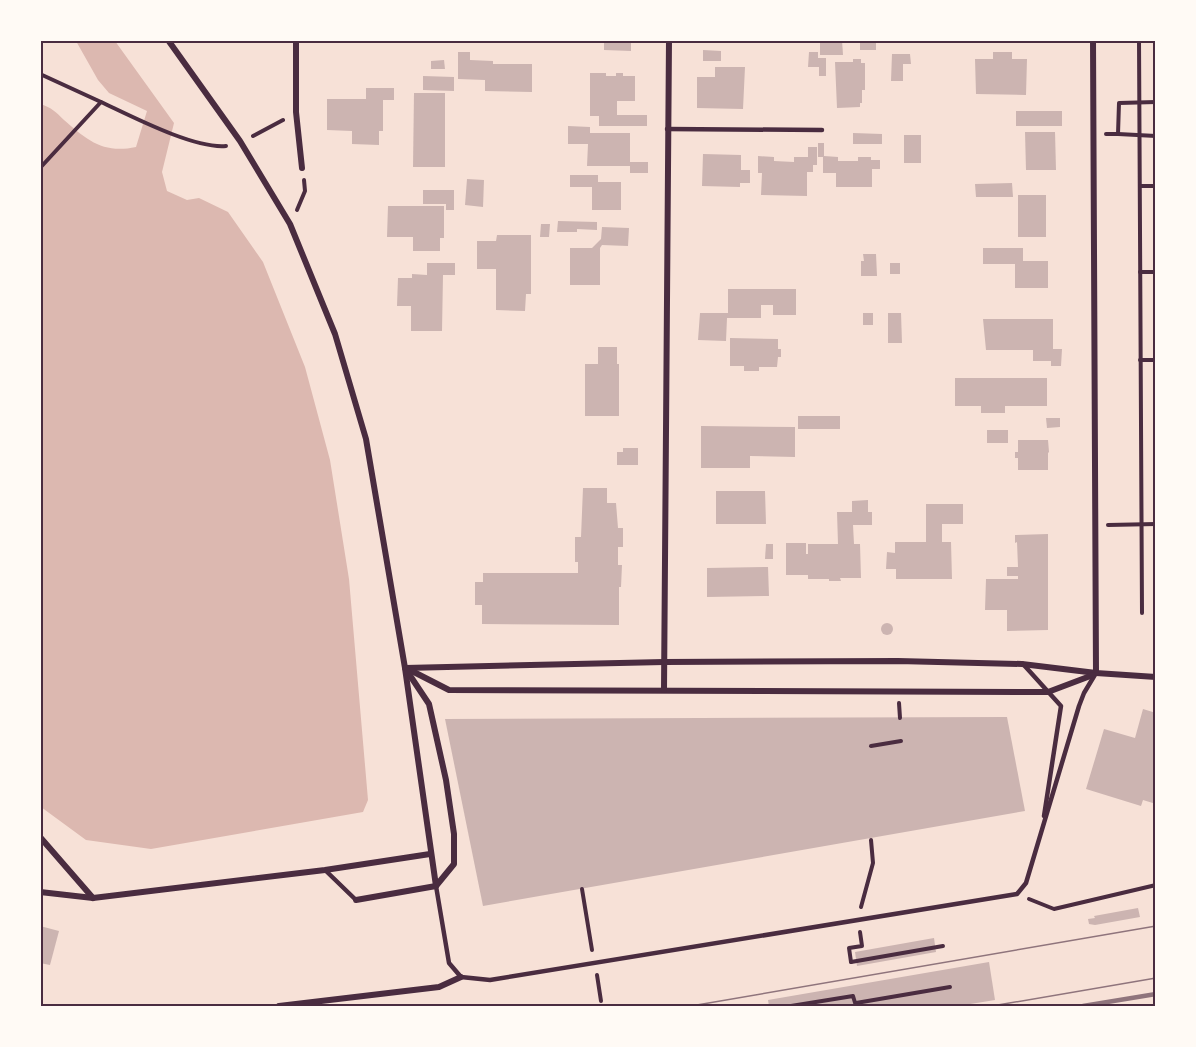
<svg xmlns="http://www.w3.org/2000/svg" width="1196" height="1047" font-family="Inter,sans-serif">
<rect width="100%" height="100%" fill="#f7e1d7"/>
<path fill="#dcb8b0" d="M76 41H115L174 123 162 172 167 191 187 200 199 198 228 212 263 262 305 367 330 460 349 579 368 800 363 812 151 849 86 840 41 807 40 104C51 107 56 112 64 120 87 140 103 154 136 147L147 111 109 93 98 80Z"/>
<g fill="#ccb4b1">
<path d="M613 40H631V51L604 50V41Z"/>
<path d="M820 40H842L843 55H820Z"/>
<rect x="860" y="43" width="16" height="7"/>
<path d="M703 50 721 51V61H703Z"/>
<path d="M458 52H470V60L493 61V64H532V92L485 91V80L458 79Z"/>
<path d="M809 52H818V58H826V76H819V67H808Z"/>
<path d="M993 52H1012V59H1027L1026 95 976 94 975 59H993Z"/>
<path d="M892 54H910L911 64H903V81H891Z"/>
<path d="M853 59H861V63H865V90H862V103H860V107L837 108 835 62H853Z"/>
<path d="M444 60 445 69H431V61Z"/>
<path d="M715 67H745L743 109 697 108V77H715Z"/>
<path d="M590 73H606V76H616V73H623V76H635V101H617V115H647V126H599V116H590Z"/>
<path d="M423 76 454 77V91L423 90Z"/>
<path d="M366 88H394V100H383V131H379V145L352 144V131L327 130V99H366Z"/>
<path d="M414 93H445V167H413Z"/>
<rect x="1016" y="111" width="46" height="15"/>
<path d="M568 126 590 127V133H630V162H648V173H630V166H587L588 144H568Z"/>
<path d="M1025 132H1055L1056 170H1026Z"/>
<path d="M853 133 882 134V144H853Z"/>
<rect x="904" y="135" width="17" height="28"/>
<path d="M818 143H824V156L838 157V161H858V157H871V160H880V169H872V187H836V173H823V157H818Z"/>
<path d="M808 147H817V165H813V172H807V196L761 195 762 173H758V156L774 157V161L794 162V157H808Z"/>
<path d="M703 154 741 155V170H750V183H740V187L702 186Z"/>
<path d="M570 175H598V182H621V210H592V187H570Z"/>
<path d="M467 179 484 180 483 207 465 205Z"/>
<path d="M1012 183 1013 197H976L975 184Z"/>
<path d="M423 190H454V210H446V204H423Z"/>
<rect x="1018" y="195" width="28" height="42"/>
<path d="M388 206H444V238H440V251H413V237H387Z"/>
<path d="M558 221 597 222V230L577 229V232H557Z"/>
<path d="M541 224H550L549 237H540Z"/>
<path d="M602 227 629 228 628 246 602 245 600 248V285H570V248H592L601 239Z"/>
<path d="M497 235H531V294H526L525 311 496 310V269H477V241H496Z"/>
<path d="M983 248H1023V261H1048V288H1015V264H983Z"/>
<path d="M863 254H876L877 276H861V261H864Z"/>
<path d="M427 263H455V275H443L442 331H411V306H397L398 278H412V274L427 275Z"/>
<rect x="890" y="263" width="10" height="11"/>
<path d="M728 289H796V315H773V305H761V318H727L726 341 698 340 700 313H728Z"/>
<rect x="863" y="313" width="10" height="12"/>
<path d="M888 313H901L902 343H888Z"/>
<path d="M983 319H1053V349H1062L1061 366H1051V361H1033V350H986Z"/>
<path d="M730 338 778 339V349H781V357H778L777 367H759V371H744V366H730Z"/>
<path d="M598 347H617V364H619V416H585V364H598Z"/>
<path d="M955 378H1047V406H1005V413H981V406H955Z"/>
<rect x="798" y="416" width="42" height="13"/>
<path d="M1046 418H1060V427L1047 428Z"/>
<path d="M701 426 795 427V457L750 456V468H701Z"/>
<rect x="987" y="430" width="21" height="13"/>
<path d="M1018 440H1048L1049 452 1048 453V470H1018V458H1015V452H1018Z"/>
<path d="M623 448H638V465H617V452H623Z"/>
<path d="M583 488H607V503H616L618 528H623V547H618V565H622L621 587H619V625L482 624V605H475V582H483V573H578V562H575V537H581Z"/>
<path d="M716 491H765L766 524H716Z"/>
<path d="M868 500V512H872V525H853L854 544H860L861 578H840L841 581H829V579H808V575H786V543H806V554H808V544H838L837 512H852V501Z"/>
<path d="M926 504H963V524H942V542H951L952 579H896V569H886L887 552 895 553V542H926Z"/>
<path d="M1048 534V630L1007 631V610H985L986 579H1018V576H1007V567H1018L1017 542 1015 543V535Z"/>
<path d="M766 544H773V559H765Z"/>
<path d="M768 567 769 596 707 597V568Z"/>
<circle cx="887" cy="629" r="6"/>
<path d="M1143 709 1156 713V804L1143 800 1141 806 1086 789 1104 729 1135 738Z"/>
<path d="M1007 717 1025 811 483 906 445 719Z"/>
<path d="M1138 908 1140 917 1095 925 1089 924 1088 919 1095 918 1094 916Z"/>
<path d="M40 926 59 931 50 965 40 963Z"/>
<path d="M934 938 936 952 857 966 855 952Z"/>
<path d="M989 962 995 1000 958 1006H769L768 1000Z"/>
</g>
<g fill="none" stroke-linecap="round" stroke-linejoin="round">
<g stroke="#4a2c40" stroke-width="4">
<path d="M1139 40 1142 613"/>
<path d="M40 74 101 102 40 168"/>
<path d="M101 102C131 116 194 149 226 146"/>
<path d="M1106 134H1118L1119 103 1156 102"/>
<path d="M1118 134 1156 136"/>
<path d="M253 136 283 120"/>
<path d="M1140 186H1156"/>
<path d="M297 210 305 191 304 180"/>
<path d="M1140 272H1156"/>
<path d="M1140 360H1156"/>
<path d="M1108 525 1156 524"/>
<path d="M899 703 900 718"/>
<path d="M871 746 901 741"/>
<path d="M582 889 592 950"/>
<path d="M1029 899 1054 909 1156 885"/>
<path d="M861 907 873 863 871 840"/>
<path d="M851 962 849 948 862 946 860 932"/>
<path d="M851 962 943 946"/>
<path d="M597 975 601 1001"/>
<path d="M856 1003 950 987"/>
<path d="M791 1006 853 996 856 1006"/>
</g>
<g stroke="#4a2c40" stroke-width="4.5">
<path d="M667 129 822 130"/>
<path d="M1023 664 1061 706 1044 816"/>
<path d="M325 870 356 900"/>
<path d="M436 886 449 963 461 977 490 980 1017 894 1026 883 1079 706 1084 693 1096 673"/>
</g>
<g stroke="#4a2c40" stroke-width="6">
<path d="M168 40 240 141 290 224 335 334 366 439 405 668 436 886"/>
<path d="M296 40V112L302 168"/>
<path d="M1093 40 1096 673"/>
<path d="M405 668 664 662 898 661 1022 664 1096 673 1156 677"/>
<path d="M406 668 449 690 1048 692 1093 675"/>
<path d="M664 690 669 40"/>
<path d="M40 837 93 898"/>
<path d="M40 892 93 898 325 870 430 854"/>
<path d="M356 900 436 886 454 864V834L446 780 429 704 407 671"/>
<path d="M279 1006 439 987 461 977"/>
</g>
<g stroke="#8f747c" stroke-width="1.5">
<path d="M691 1006 1156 926"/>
<path d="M992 1006 1156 978"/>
</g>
<path stroke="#8f747c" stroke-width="4.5" d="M1083 1006 1156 994"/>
</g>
<rect width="1196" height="1047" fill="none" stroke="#fffaf5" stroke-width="84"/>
<rect x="42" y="42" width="1112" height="963" fill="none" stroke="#4a2c40" stroke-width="2"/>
</svg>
